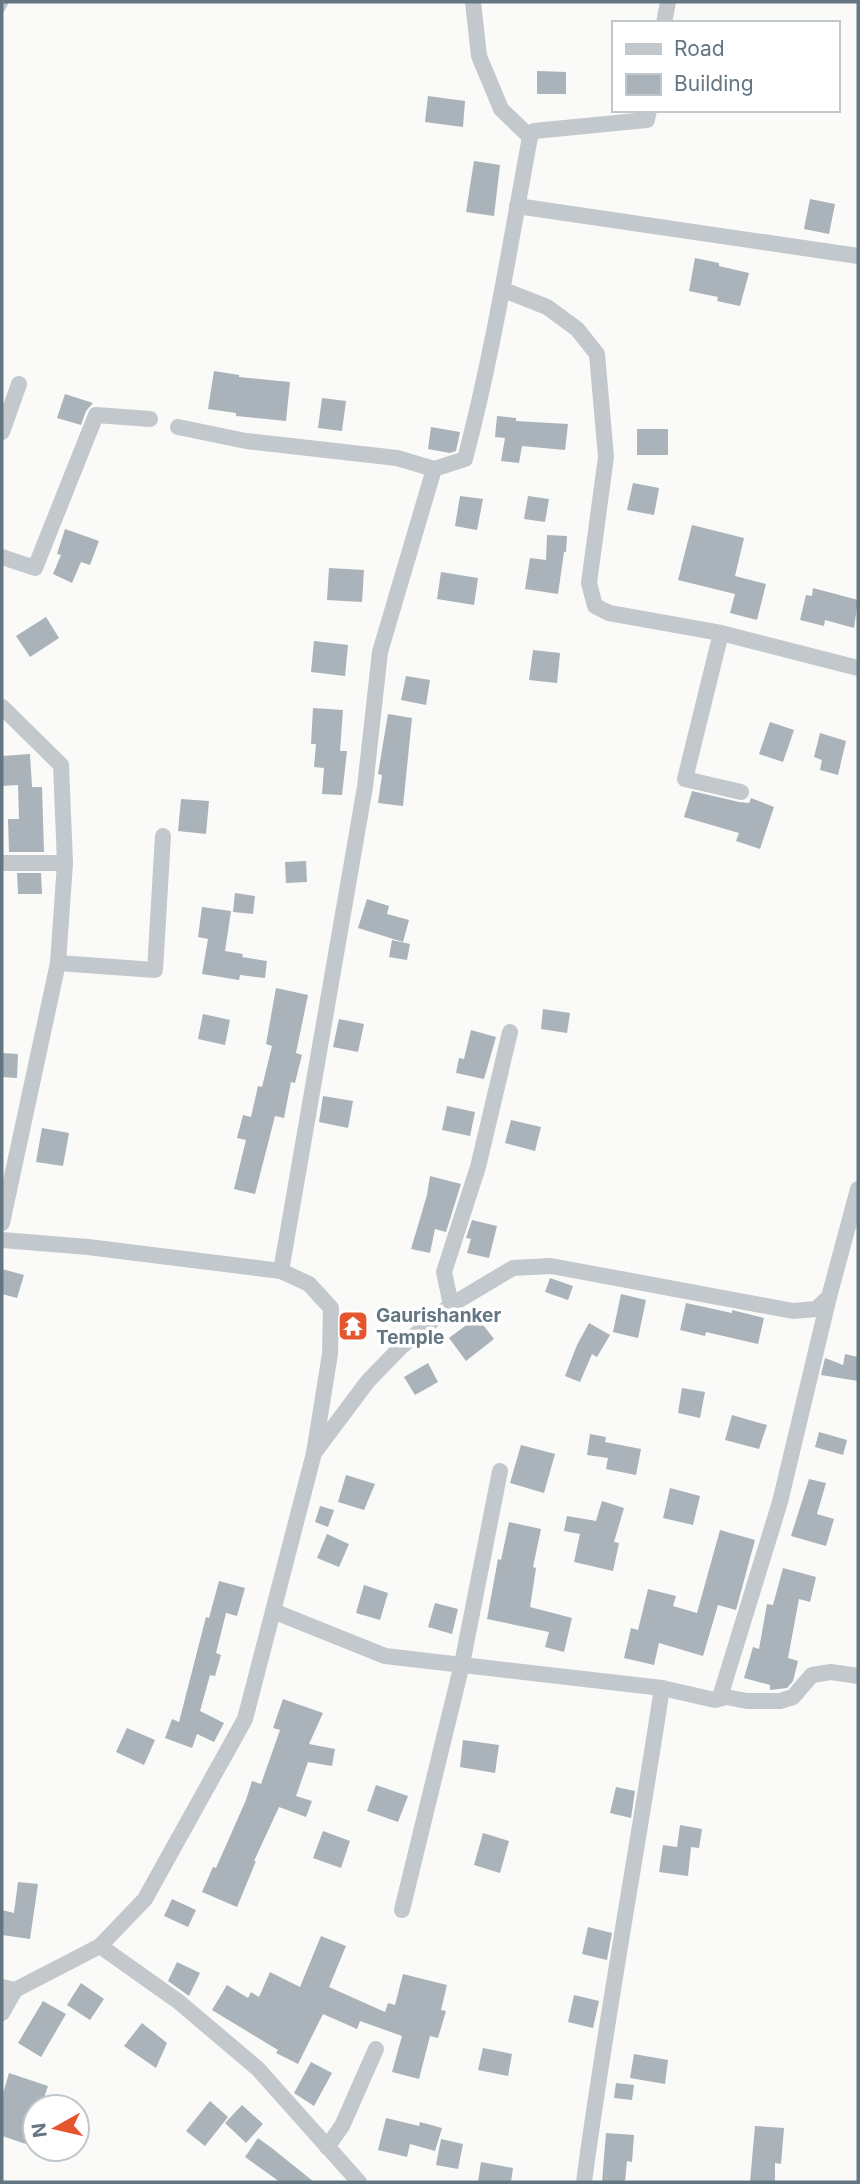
<svg xmlns="http://www.w3.org/2000/svg" width="860" height="2184" font-family="Inter,sans-serif">
<rect width="100%" height="100%" fill="#fafaf8"/>
<g fill="none" stroke-linecap="round" stroke-linejoin="round">
<path stroke="#bbc7cb" stroke-width="6" d="M2 9 6 2"/>
</g>
<g fill="#aab3b9">
<path d="M537 71 566 72V94H537Z"/>
<path d="M428 96 465 101 463 127 425 122Z"/>
<path d="M474 161 500 165 494 216 466 212Z"/>
<path d="M810 199 835 204 829 234 804 229Z"/>
<path d="M695 258 719 263V266L749 273 740 306 717 301 718 297 689 291Z"/>
<path d="M214 371 239 375V377L290 382 286 421 236 416V413L208 409Z"/>
<path d="M65 394 93 403 86 411 81 425 57 418Z"/>
<path d="M322 398 346 401 342 431 318 428Z"/>
<path d="M497 416 516 418V421L568 424 565 450 522 446 519 463 501 461 505 438 495 437Z"/>
<path d="M431 427 460 432 456 451 450 453 428 449Z"/>
<rect x="637" y="429" width="31" height="26"/>
<path d="M633 483 659 488 654 515 627 510Z"/>
<path d="M460 496 483 499 477 530 455 526Z"/>
<path d="M528 496 549 499 545 522 524 519Z"/>
<path d="M692 525 744 538 735 576 766 584 757 620 730 613 735 594 678 580Z"/>
<path d="M65 529 99 541 90 565 81 562 72 583 53 574 61 555 57 554Z"/>
<path d="M547 535 567 536 566 552H564L558 594 525 589 530 558 546 560Z"/>
<path d="M329 568 364 570 362 602 327 600Z"/>
<path d="M441 572 478 578 474 605 437 599Z"/>
<path d="M813 588 858 600 854 628 825 620 824 626 800 620 806 595 812 596Z"/>
<path d="M46 617 59 638 30 657 16 636Z"/>
<path d="M314 641 348 645 345 676 311 672Z"/>
<path d="M533 650 560 653 557 683 529 680Z"/>
<path d="M406 676 430 680 426 705 401 700Z"/>
<path d="M313 708 343 710 340 751H347L342 795 322 794 324 768 314 767 316 744H311Z"/>
<path d="M388 714 412 718 403 806 378 803 382 775 378 774Z"/>
<path d="M770 722 794 730 783 762 759 754Z"/>
<path d="M820 733 846 741 838 775 820 770 822 760 814 757Z"/>
<path d="M30 754 32 787H42L44 852H9L8 819H19L18 785 2 786V756Z"/>
<path d="M692 791 739 802 749 803 751 798 774 807 760 849 736 841 739 833 684 817Z"/>
<path d="M181 799 209 801 206 834 178 831Z"/>
<path d="M306 861 307 882 286 883 285 862Z"/>
<path d="M17 873H41L42 894H18Z"/>
<path d="M235 893 255 896 253 914 233 912Z"/>
<path d="M367 899 389 906 387 914 409 920 403 942 358 928Z"/>
<path d="M202 907 231 911 225 951 243 954 242 957 267 961 265 978 240 975 239 980 202 974 208 939 198 937Z"/>
<path d="M392 940 410 944 407 960 389 957Z"/>
<path d="M276 988 308 995 296 1053 302 1055 295 1083 291 1082 284 1118 275 1116 255 1194 234 1189 246 1140 237 1138 243 1115 251 1117 258 1086 262 1087 272 1046 266 1044Z"/>
<path d="M543 1009 570 1013 567 1033 541 1029Z"/>
<path d="M203 1014 230 1020 225 1045 198 1039Z"/>
<path d="M339 1019 364 1024 358 1052 333 1047Z"/>
<path d="M471 1030 496 1037 484 1079 456 1073 459 1058 464 1059Z"/>
<path d="M2 1053 18 1054 17 1078 2 1077Z"/>
<path d="M323 1096 353 1101 348 1128 319 1122Z"/>
<path d="M447 1106 475 1112 470 1136 442 1130Z"/>
<path d="M511 1120 541 1127 535 1151 505 1143Z"/>
<path d="M42 1128 69 1133 63 1166 36 1162Z"/>
<path d="M430 1176 461 1184 446 1232 435 1229 430 1253 411 1249 427 1195Z"/>
<path d="M472 1220 497 1226 489 1258 467 1253 471 1239 466 1238Z"/>
<path d="M2 1269 24 1275 17 1298 2 1294Z"/>
<path d="M550 1278 573 1286 568 1300 545 1292Z"/>
<path d="M621 1294 646 1300 638 1338 613 1332Z"/>
<path d="M686 1303 732 1313V1310L764 1318 758 1344 706 1332 705 1336 680 1330Z"/>
<path d="M477 1317 494 1339 466 1361 449 1338Z"/>
<path d="M589 1323 610 1335 597 1357 592 1354 580 1382 565 1376 577 1345Z"/>
<path d="M845 1354 858 1357V1381L821 1375 825 1358 843 1365Z"/>
<path d="M428 1363 438 1382 415 1395 404 1377Z"/>
<path d="M682 1388 705 1392 700 1418 678 1413Z"/>
<path d="M732 1415 767 1425 759 1449 725 1440Z"/>
<path d="M819 1432 847 1440 843 1455 815 1447Z"/>
<path d="M590 1434 606 1437 605 1442 641 1449 636 1475 606 1469 608 1458 587 1455Z"/>
<path d="M521 1445 555 1454 544 1493 510 1483Z"/>
<path d="M346 1475 375 1484 364 1510 338 1502Z"/>
<path d="M809 1479 826 1483 817 1514 834 1519 826 1546 791 1536Z"/>
<path d="M670 1488 700 1496 693 1525 663 1518Z"/>
<path d="M602 1501 624 1508 614 1542 619 1543 613 1571 574 1562 580 1534 564 1531 567 1516 596 1521Z"/>
<path d="M320 1506 334 1510 328 1527 315 1522Z"/>
<path d="M509 1522 541 1529 533 1567 536 1568 530 1607 572 1618 564 1652 545 1647 549 1632 487 1619 498 1559 501 1560Z"/>
<path d="M720 1530 755 1540 736 1610 718 1605 703 1656 659 1643 654 1665 624 1658 631 1628 638 1630 648 1589 676 1596 673 1606 697 1613Z"/>
<path d="M327 1534 349 1544 339 1567 317 1558Z"/>
<path d="M783 1568 816 1577 810 1602 799 1599 788 1658 798 1661 793 1681 787 1688 770 1690V1685L744 1678 753 1647 759 1649 767 1604 773 1605Z"/>
<path d="M219 1581 245 1588 237 1616 226 1613 216 1653 221 1655 215 1676 210 1675 200 1711 224 1723 214 1742 197 1734 192 1748 165 1738 172 1719 179 1722 206 1617 209 1618Z"/>
<path d="M364 1585 388 1593 380 1620 356 1613Z"/>
<path d="M435 1603 458 1609 452 1634 428 1627Z"/>
<path d="M283 1699 323 1713 309 1744 335 1749 332 1766 308 1762 296 1796 312 1801 306 1817 279 1807 254 1861H256L237 1907 202 1892 213 1867 216 1868 246 1800 252 1781 261 1784 280 1730 273 1728Z"/>
<path d="M127 1728 155 1740 144 1765 116 1752Z"/>
<path d="M463 1740 499 1745 495 1773 460 1767Z"/>
<path d="M376 1785 408 1796 398 1822 367 1811Z"/>
<path d="M616 1787 635 1791 631 1818 610 1813Z"/>
<path d="M680 1825 702 1829 699 1848 691 1847 688 1876 659 1872 663 1845 677 1847Z"/>
<path d="M323 1831 350 1841 341 1868 313 1858Z"/>
<path d="M483 1833 509 1841 500 1873 474 1865Z"/>
<path d="M18 1882 38 1884 30 1939 2 1935V1910L14 1913Z"/>
<path d="M172 1899 196 1910 188 1927 164 1916Z"/>
<path d="M588 1927 612 1933 607 1960 582 1954Z"/>
<path d="M321 1936 346 1946 329 1987 385 2012 388 2003 395 2005 403 1974 447 1985 441 2010 446 2011 438 2038 430 2036 419 2079 392 2072 402 2036 360 2021 357 2029 323 2014 298 2064 276 2053 278 2050 212 2010 227 1985 248 1998 251 1992 259 1997 270 1972 300 1987Z"/>
<path d="M177 1962 200 1973 189 1996 168 1981Z"/>
<path d="M81 1983 104 1999 90 2020 67 2005Z"/>
<path d="M574 1995 599 2001 593 2028 568 2022Z"/>
<path d="M43 2001 66 2014 41 2057 18 2043Z"/>
<path d="M142 2023 167 2043 156 2068 124 2046Z"/>
<path d="M483 2048 512 2054 508 2076 478 2070Z"/>
<path d="M634 2054 668 2060 665 2084 630 2078Z"/>
<path d="M311 2062 332 2073 314 2106 294 2093Z"/>
<path d="M9 2073 48 2086 41 2107H35V2147L2 2136V2097Z"/>
<path d="M616 2083 634 2085 632 2100 614 2098Z"/>
<path d="M210 2101 228 2117 205 2146 186 2131Z"/>
<path d="M242 2105 263 2124 246 2143 225 2123Z"/>
<path d="M386 2118 419 2126 420 2122 442 2128 435 2151 410 2144 407 2157 378 2150Z"/>
<path d="M755 2126 784 2128 781 2164 775 2163V2182H750Z"/>
<path d="M606 2133 634 2135 632 2162 627 2161 625 2182H602Z"/>
<path d="M258 2138 273 2149 314 2182H280L245 2157Z"/>
<path d="M441 2139 463 2144 458 2169 436 2165Z"/>
<path d="M481 2162 513 2168 511 2182H478Z"/>
</g>
<g fill="none" stroke-linecap="round" stroke-linejoin="round">
<g stroke="#c3c8cc" stroke-width="16">
<path d="M473 2 479 56 501 109 530 137"/>
<path d="M664 23 668 2"/>
<path d="M517 206 858 256"/>
<path d="M504 290 547 307 577 329 597 354 606 457 589 583 595 606 609 613 721 633 858 668"/>
<path d="M178 427 246 441 397 458 434 469"/>
<path d="M2 432 19 384"/>
<path d="M2 557 35 568 96 415 150 419"/>
<path d="M721 633 685 779 741 792"/>
<path d="M2 707 61 765 65 863 58 963 2 1223"/>
<path d="M2 863H65"/>
<path d="M58 963 155 970 163 836"/>
<path d="M2 1240 88 1247 281 1271"/>
<path d="M451 1305 444 1272 478 1167 510 1032"/>
<path d="M314 1453 330 1354 331 1308 309 1284 281 1271 365 787 380 652 434 469 465 459C493 353 510 245 530 137L534 131 647 120 649 110"/>
<path d="M273 1611 385 1656 662 1688 715 1700 726 1697 747 1701H780L793 1697 812 1675 831 1672 858 1676"/>
<path d="M720 1697 780 1502 829 1297"/>
<path d="M402 1910 462 1664 500 1471"/>
<path d="M100 1946 179 2002 258 2069 359 2182"/>
<path d="M2 1987 15 1990 100 1946 145 1899 245 1719 314 1453 368 1381 402 1346 451 1305 513 1268 551 1266 793 1311 816 1309 829 1297 858 1189"/>
<path d="M2 2013 15 1990"/>
<path d="M327 2147 342 2126 376 2049"/>
<path d="M584 2182C606 2017 637 1853 662 1688"/>
</g>
</g>
<defs>
<g id="temple-square" transform="scale(1.575)"><rect x="-9" y="-9" width="18" height="18" rx="4" fill="#e4572e" stroke="#fff"/><path d="M0-6L5-2H3V0L6.5 2.5H4V6H1.5V3h-3V6H-4V2.5H-6.5L-3 0V-2H-5Z" fill="#fff"/></g>
</defs>
<g fill-rule="evenodd">
<use href="#temple-square" x="353" y="1326"/>
</g>
<g text-anchor="middle" dominant-baseline="central" stroke-width="7" stroke-linejoin="round" paint-order="stroke">
<g font-size="19" font-weight="bold" fill="#657683" stroke="#fff" text-anchor="start">
<text x="376" y="1315">Gaurishanker<tspan x="376" dy="22">Temple</tspan></text>
</g>
</g>
<rect width="860" height="2184" fill="none" stroke="#657683" stroke-width="7"/>
<rect x="612" y="21" width="228" height="91" fill="#ffffff" stroke="#c1c8cd" stroke-width="2"/>
<rect x="626" y="44" width="35" height="10" fill="#c3c8cc" stroke="#c1c8cd" stroke-width="2"/>
<text x="674" y="56" font-size="21" fill="#657683">Road</text>
<rect x="626" y="74" width="35" height="21" fill="#aab3b9" stroke="#c1c8cd" stroke-width="2"/>
<text x="674" y="91" font-size="21" fill="#657683">Building</text>
<g transform="translate(56 2128) rotate(262)"><circle r="33" fill="#ffffff" stroke="#c1c8cd" stroke-width="2"/>
<path d="M0-5L12 26L0 18L-12 26Z" fill="#e4572e"/>
<text y="-10" font-size="19" font-weight="bold" text-anchor="middle" fill="#657683">N</text>
</g>
</svg>
